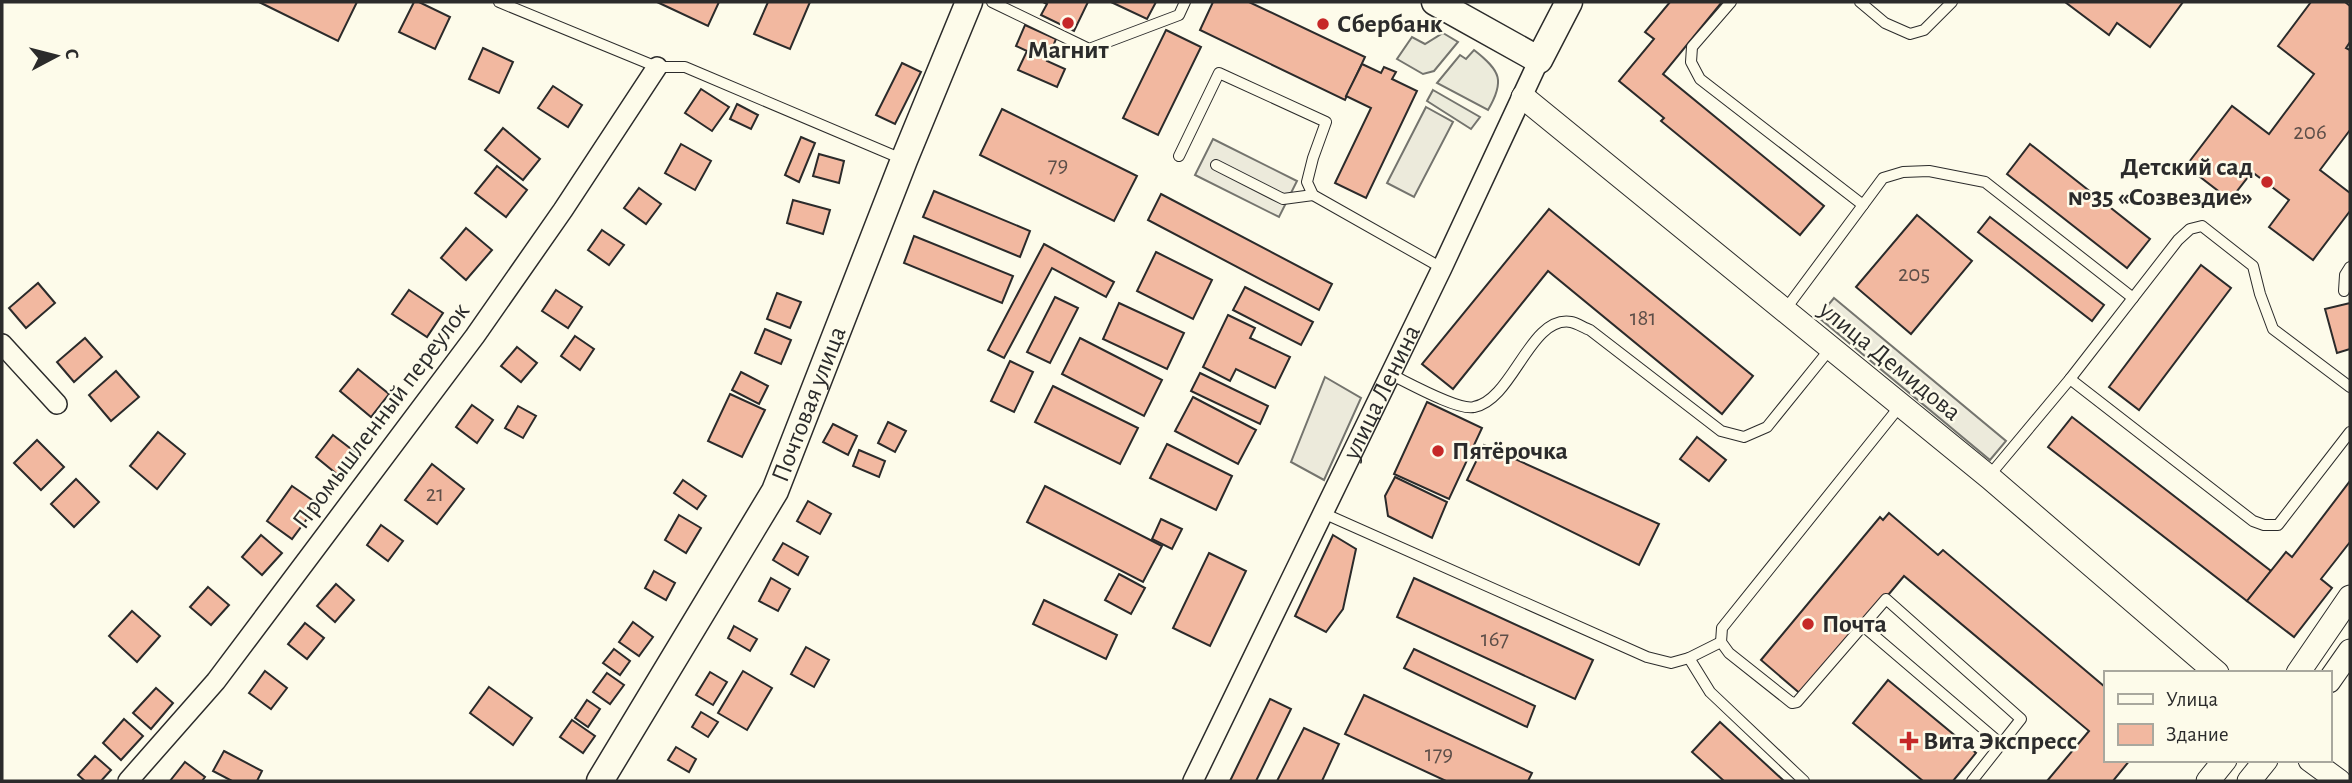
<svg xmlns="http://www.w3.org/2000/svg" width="2352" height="783" font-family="'Alegreya Sans',sans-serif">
<rect width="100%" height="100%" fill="#fdfbea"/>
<g fill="#ecebdb" stroke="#74746e" stroke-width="2">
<path d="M1443 33 1458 42 1434 71 1423 74 1397 59 1412 37 1425 44Z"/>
<path d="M1474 50C1501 71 1505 81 1488 110L1437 83 1460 55 1466 59Z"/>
<path d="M1433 90 1480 117 1471 129 1427 101Z"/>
</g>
<g fill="#eceadb" stroke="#74746e" stroke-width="2">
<path d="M1426 107 1453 122 1414 197 1387 183Z"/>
<path d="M1213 139 1297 181 1279 217 1195 175Z"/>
<path d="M1834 298 2006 441 1990 460 1818 317Z"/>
<path d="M1325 377 1361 398 1324 480 1291 462Z"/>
</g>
<g fill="#f2b8a0" stroke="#2b2b2b" stroke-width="2">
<path d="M259 2H357L338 41Z"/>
<path d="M414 2H419L450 17 435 49 399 32Z"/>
<path d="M657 2H719L708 26Z"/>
<path d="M768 2H810L790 49 754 34Z"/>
<path d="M1043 2H1088L1074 31 1041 15 1047 4Z"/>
<path d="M1111 2H1156L1147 19Z"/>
<path d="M1213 2H1249L1365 57 1345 100 1200 30Z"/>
<path d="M1670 2H1722L1663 74 1824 206 1800 235 1661 121 1664 118 1619 81 1654 39 1645 32Z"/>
<path d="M2065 2H2183L2150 47 2117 23 2109 35Z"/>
<path d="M2311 2H2345L2350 6V42L2346 48 2350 50V130L2320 170 2350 193V211L2313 260 2269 227 2289 200 2252 172 2230 200 2186 166 2232 106 2269 134 2314 74 2278 46Z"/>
<path d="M1025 25 1056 39 1047 61 1065 69 1057 87 1018 70 1027 51 1016 46Z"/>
<path d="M1166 30 1201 47 1158 135 1123 118Z"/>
<path d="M483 48 513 62 499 93 469 79Z"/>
<path d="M902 63 921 72 895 124 876 115Z"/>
<path d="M1362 64 1381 73 1384 67 1396 72 1392 79 1417 91 1366 198 1335 183 1371 108 1346 96Z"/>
<path d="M553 86 582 105 568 127 538 108Z"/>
<path d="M701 89 729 107 712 131 685 113Z"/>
<path d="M737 104 758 115 751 129 730 119Z"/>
<path d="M1002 109 1137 176 1114 221 980 155Z"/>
<path d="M503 128 540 159 523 180 485 150Z"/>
<path d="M801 137 815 143 799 182 785 175Z"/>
<path d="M681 144 711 161 695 190 665 173Z"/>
<path d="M2030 144 2150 239 2127 268 2007 174Z"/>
<path d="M819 154 844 161 839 183 813 176Z"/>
<path d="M497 166 527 190 506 217 475 193Z"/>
<path d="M639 188 661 204 646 224 624 208Z"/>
<path d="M934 191 1030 231 1020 257 923 217Z"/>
<path d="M1161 194 1332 284 1319 310 1148 220Z"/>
<path d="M793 200 830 210 823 234 787 223Z"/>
<path d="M1549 209 1753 376 1722 414 1548 271 1453 389 1422 364Z"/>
<path d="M1917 215 1972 261 1911 334 1856 287Z"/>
<path d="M1990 217 2104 305 2092 321 1978 232Z"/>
<path d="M466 228 492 250 466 280 441 258Z"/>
<path d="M602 230 624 245 609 265 588 250Z"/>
<path d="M914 236 1013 276 1002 303 904 263Z"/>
<path d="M1044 244 1114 282 1106 297 1052 268 1004 358 988 350Z"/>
<path d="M1156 252 1212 280 1193 319 1137 291Z"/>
<path d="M2201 265 2231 288 2139 410 2109 387Z"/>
<path d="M38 283 55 303 26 328 9 308Z"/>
<path d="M1245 287 1313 322 1301 345 1233 310Z"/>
<path d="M409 290 443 313 427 337 392 314Z"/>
<path d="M556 290 582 307 568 328 542 311Z"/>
<path d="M777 293 801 302 790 328 767 319Z"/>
<path d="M1055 297 1078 308 1050 363 1027 352Z"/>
<path d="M1119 303 1184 333 1167 369 1103 339Z"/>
<path d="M2350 303V349L2337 353 2325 309Z"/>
<path d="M1228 315 1255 328 1250 338 1290 357 1275 388 1236 369 1230 381 1203 367Z"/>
<path d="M765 329 791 340 781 364 755 353Z"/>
<path d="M575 336 594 349 580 370 561 356Z"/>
<path d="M85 338 102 357 74 382 57 362Z"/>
<path d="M1080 338 1162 380 1144 416 1062 374Z"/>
<path d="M517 347 537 363 521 382 501 366Z"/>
<path d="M1010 361 1033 372 1014 412 991 401Z"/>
<path d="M358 369 389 394 371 417 340 391Z"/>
<path d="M116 371 139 397 111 421 89 395Z"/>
<path d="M741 372 768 386 759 404 732 390Z"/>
<path d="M1200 373 1268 406 1260 424 1191 391Z"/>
<path d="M1053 386 1138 428 1120 464 1035 422Z"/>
<path d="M730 394 765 410 742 457 708 441Z"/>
<path d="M1193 397 1256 430 1238 464 1175 431Z"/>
<path d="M1427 402 1482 428 1449 499 1394 474Z"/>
<path d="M472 405 493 420 477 443 456 427Z"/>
<path d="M518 406 536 416 523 438 505 428Z"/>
<path d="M2072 417 2271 571 2247 601 2048 447Z"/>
<path d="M888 422 906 431 895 452 878 443Z"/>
<path d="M833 424 857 436 848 455 823 442Z"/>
<path d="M158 432 185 454 157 489 130 466Z"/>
<path d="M333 435 355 452 338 475 316 457Z"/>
<path d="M1697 437 1726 460 1709 481 1680 459Z"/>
<path d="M37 440 64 467 41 490 14 463Z"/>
<path d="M1167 444 1232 476 1216 510 1150 478Z"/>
<path d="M1484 445 1659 524 1639 565 1467 480Z"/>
<path d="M859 450 885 461 879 477 853 466Z"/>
<path d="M432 464 464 489 437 524 405 500Z"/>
<path d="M1395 477 1447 502 1432 538 1388 516 1385 496Z"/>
<path d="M76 479 99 502 74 527 51 504Z"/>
<path d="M683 480 706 496 697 509 674 493Z"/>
<path d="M2350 481V542L2321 579 2332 588 2294 637 2247 601 2286 552 2292 557Z"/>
<path d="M292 486 318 504 292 539 267 521Z"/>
<path d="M1045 486 1162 546 1143 582 1027 522Z"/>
<path d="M808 501 831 514 820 534 797 521Z"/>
<path d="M1889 513 1938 555 1943 550 2105 687V760H2130L2113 781H2047L2089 731 1904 576 1802 698 1803 696 1761 660 1880 517 1883 520Z"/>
<path d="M679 515 701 528 686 553 665 540Z"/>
<path d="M1161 519 1182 529 1172 549 1152 539Z"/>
<path d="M381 525 403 541 388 561 367 545Z"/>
<path d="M261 535 282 553 262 575 242 557Z"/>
<path d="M1333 535 1356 549 1343 609 1326 632 1295 616Z"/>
<path d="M783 543 808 557 798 575 773 560Z"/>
<path d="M1209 553 1246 571 1210 646 1173 628Z"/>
<path d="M654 571 675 583 666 600 645 588Z"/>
<path d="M1119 574 1145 588 1131 614 1105 600Z"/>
<path d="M771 578 790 589 778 611 759 601Z"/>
<path d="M1414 578 1593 660 1575 699 1397 617Z"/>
<path d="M336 584 354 600 335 622 317 606Z"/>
<path d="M208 587 229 605 211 625 190 607Z"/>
<path d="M1044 600 1117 635 1106 659 1033 624Z"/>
<path d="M132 611 160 636 137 662 109 636Z"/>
<path d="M633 622 653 637 639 656 619 642Z"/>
<path d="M305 623 324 638 307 659 288 644Z"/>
<path d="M734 626 757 639 750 651 728 638Z"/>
<path d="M806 647 829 660 814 687 791 674Z"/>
<path d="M614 649 630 661 620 675 603 663Z"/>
<path d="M1414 649 1535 706 1527 727 1404 668Z"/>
<path d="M265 671 287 688 271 709 249 693Z"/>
<path d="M743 671 772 688 747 730 718 713Z"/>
<path d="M710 672 727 682 713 705 696 695Z"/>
<path d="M607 673 624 685 610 704 593 692Z"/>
<path d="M1888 680 1976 753 1953 781H1923L1853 723Z"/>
<path d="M489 687 532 718 513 745 470 713Z"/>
<path d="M156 688 173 703 151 729 133 713Z"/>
<path d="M1364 695 1532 773 1528 781H1446L1345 734Z"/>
<path d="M1270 699 1291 709 1256 781H1230Z"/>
<path d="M587 700 600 709 588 727 575 718Z"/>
<path d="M701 712 718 722 708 737 692 727Z"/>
<path d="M124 719 143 736 121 760 103 743Z"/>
<path d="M572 720 595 736 583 753 560 737Z"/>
<path d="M1720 722 1784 781H1724L1692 752Z"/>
<path d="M1304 728 1339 744 1322 781H1277Z"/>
<path d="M676 747 696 759 689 772 668 760Z"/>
<path d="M224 751 262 771 257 781H232L213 771Z"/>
<path d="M95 756 111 770 101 781H85L78 775Z"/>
<path d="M185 762 205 777 202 781H170Z"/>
</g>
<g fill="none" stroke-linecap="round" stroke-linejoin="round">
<g stroke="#2b2b2b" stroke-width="12">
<g id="service">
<path d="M499 2 657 67H685L902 159"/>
<path d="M992 2 1089 49 1179 15 1185 2"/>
<path d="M1731 2 1692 47 1691 62 1700 79 1863 205 1785 310"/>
<path d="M1860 2 1885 23 1910 34 1924 30 1952 2"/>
<path d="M1179 156 1219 73 1326 122 1313 158 1307 182 1313 195 1442 268"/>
<path d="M1216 165 1283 199 1313 195"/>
<path d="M1863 205 1883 178 1903 172 1929 171 1985 182 2133 298"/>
<path d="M2344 291 2345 275 2350 267"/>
<path d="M1390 374C1407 382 1458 411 1474 407 1513 400 1530 315 1571 322 1577 323 1584 328 1590 330L1721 431 1744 437 1767 427 1830 349"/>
<path d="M2070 379 2253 521 2264 525H2278L2350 432"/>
<path d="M1900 406 1722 628 1721 642 1729 653 1792 703 1797 702 1886 599 2021 719 1972 781"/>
<path d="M1989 476 2070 379 2178 240 2190 229 2202 226 2253 266 2260 294 2273 329 2350 387"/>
<path d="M1323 513 1647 657 1671 663 1689 658 1721 642"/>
<path d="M1863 626 2000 743"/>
<path d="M1689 658 1710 692 1804 781"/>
</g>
</g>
<g stroke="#2b2b2b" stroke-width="22">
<g id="minor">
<path d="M2 344 57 404"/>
<path d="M128 781 216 681 475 336 563 210 657 67"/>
<path id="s1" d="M1193 781 1442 268 1539 60"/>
</g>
</g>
<g stroke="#2b2b2b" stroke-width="25">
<g id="tertiary">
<path d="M1523 97 1989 477 2217 673"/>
<path d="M2298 673 2350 597"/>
<path d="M2329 681 2350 651"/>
<path d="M2310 760 2339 781"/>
<path d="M2208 781 2225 760"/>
<path d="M2249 781 2266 760"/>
</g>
</g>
<g stroke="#2b2b2b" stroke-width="29">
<g id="secondary">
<path d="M1435 2 1539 60 1569 2"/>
<path id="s2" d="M600 781 775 491 904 160 969 2"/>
</g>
</g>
<use href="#service" stroke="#fdfbea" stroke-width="10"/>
<use href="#minor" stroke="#fdfbea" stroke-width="19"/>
<use href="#tertiary" stroke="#fdfbea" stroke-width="23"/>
<use href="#secondary" stroke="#fdfbea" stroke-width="26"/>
</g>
<g fill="#c62828" stroke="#fdfbea" stroke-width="2.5">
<circle cx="1068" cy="23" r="7"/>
<circle cx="1323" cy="24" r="7"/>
<circle cx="2267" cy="182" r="7"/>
<circle cx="1438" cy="451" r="7"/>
<circle cx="1808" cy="624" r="7"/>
<path d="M1905.5 730.5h7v7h7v7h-7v7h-7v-7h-7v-7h7z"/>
</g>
<g text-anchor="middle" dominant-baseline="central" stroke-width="5" stroke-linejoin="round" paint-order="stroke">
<g font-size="23" fill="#5d4e48">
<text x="2310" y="132">206</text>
<text x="1058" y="165">79</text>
<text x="1914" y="274">205</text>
<text x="1643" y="318">181</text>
<text x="435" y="494">21</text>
<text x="1495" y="639">167</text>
<text x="1439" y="754">179</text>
</g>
<g font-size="26" font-weight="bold" fill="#2b2b2b" stroke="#fdfbea" text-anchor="start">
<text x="1337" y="24">Сбербанк</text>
<text x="1068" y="50" text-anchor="middle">Магнит</text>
<text x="2253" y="167" text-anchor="end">Детский сад<tspan x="2253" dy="30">№35 «Созвездие»</tspan></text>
<text x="1452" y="451">Пятёрочка</text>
<text x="1822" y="624">Почта</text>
<text x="1923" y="741">Вита Экспресс</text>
</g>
<g font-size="26" fill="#2b2b2b" stroke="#fdfbea">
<text transform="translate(1890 361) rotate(39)">улица Демидова</text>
<text stroke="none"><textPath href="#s1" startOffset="432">улица Ленина</textPath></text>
<text stroke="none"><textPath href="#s2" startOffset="432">Почтовая улица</textPath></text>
<text transform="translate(381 416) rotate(-53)">Промышленный переулок</text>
</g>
</g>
<rect width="2352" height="783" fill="none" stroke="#2b2b2b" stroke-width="7"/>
<rect x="2104" y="671" width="228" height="91" fill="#fdfbea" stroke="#a9a89e" stroke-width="2"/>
<rect x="2118" y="694" width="35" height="10" fill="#fdfbea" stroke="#a9a89e" stroke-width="2"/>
<text x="2166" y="706" font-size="21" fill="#2b2b2b">Улица</text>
<rect x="2118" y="724" width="35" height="21" fill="#f2b8a0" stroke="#a9a89e" stroke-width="2"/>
<text x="2166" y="741" font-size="21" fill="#2b2b2b">Здание</text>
<g transform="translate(56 56) rotate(83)" stroke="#fdfbea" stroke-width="5" paint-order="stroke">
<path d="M0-5L12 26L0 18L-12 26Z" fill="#2b2b2b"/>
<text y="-10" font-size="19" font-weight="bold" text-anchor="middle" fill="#2b2b2b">С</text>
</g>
</svg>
